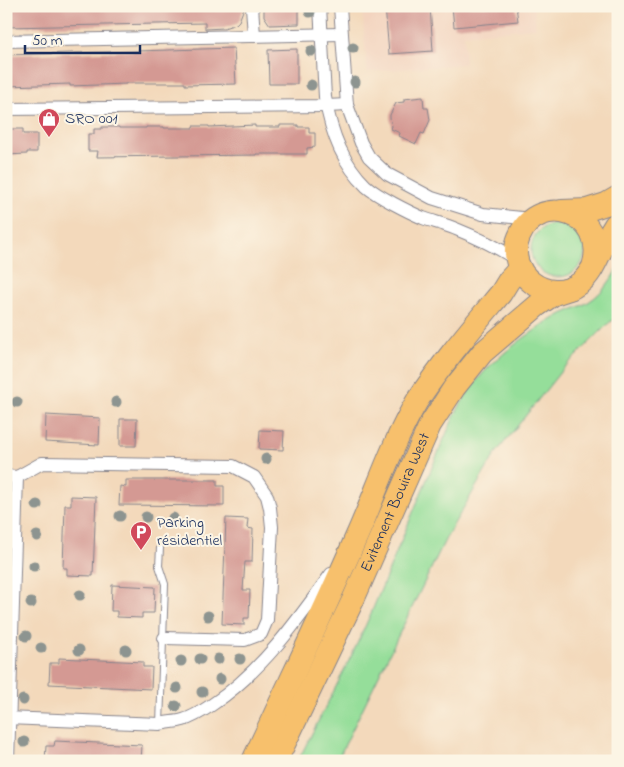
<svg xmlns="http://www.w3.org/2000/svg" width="624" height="767" font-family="'Indie Flower',sans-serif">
<rect width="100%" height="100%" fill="#fcf5e5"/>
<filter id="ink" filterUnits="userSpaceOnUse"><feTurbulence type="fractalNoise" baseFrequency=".02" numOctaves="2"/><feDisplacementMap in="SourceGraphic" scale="10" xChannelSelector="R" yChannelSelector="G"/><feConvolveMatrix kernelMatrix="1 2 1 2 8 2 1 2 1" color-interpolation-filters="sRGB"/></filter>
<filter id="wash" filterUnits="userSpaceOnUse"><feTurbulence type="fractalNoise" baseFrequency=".0096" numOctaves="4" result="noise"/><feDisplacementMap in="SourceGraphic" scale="20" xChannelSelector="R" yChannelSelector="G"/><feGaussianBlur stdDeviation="1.12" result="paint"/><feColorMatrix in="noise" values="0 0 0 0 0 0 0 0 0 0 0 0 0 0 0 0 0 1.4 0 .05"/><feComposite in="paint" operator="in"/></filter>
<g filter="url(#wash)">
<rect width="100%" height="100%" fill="#f3d9bb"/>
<path fill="#f3d4bf" d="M362 6H534L536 28 464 35 465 64 367 72Z"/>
<g fill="#95de9a" stroke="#58867c">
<circle cx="558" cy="250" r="27"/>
<path d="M618 267V318L610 322 561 371 496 453 448 534 337 761H298C323 711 350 662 372 611 392 563 412 514 433 465 443 442 452 418 465 397 486 362 528 333 562 314 569 311 576 308 583 305 599 297 610 283 618 267Z"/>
</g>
<g id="blocks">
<g fill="#d49993">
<path d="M6 6H244V8L239 21 236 24 224 28 205 29V23L6 27Z"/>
<path d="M264 6H299V24L270 25 264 16Z"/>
<path d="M385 6H430L433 51 389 54Z"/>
<path d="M452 6H516L518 21 454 27Z"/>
<path d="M234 48 236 84 185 85V83H126V84L70 86V84L6 86V55Z"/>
<path d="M297 49V84H269L268 50Z"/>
<path d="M423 97 424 108H428L430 120 424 134 421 133 416 144 399 136 400 133 391 129 392 126 390 118V115L396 103 404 102V99Z"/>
<path d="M255 125V127H280V125H298V127H309V133H315V147L307 148V154H256V155L97 157 98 151H88V134H94V129H102V127H119V128H146V127H164V128H193V126H209V127Z"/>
<path d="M6 129H23V134H37V152H27V154L6 155Z"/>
<path d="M46 415 100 418 99 445 45 442Z"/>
<path d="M120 419H137L136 446H120Z"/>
<path d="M260 430 284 431 283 450 259 449Z"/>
<path d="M126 480H217V486H224V506L119 505 120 486 126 487Z"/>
<path d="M71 496 96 497 93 576 67 575V568H63L65 505H71Z"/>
<path d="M226 518 248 519 247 528 253 529 252 562H245L243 590H250L249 618H244V625L222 624Z"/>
<path d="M112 585 155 587 154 613H142V618L117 617V611H111Z"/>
<path d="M59 658 143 662V667H152L151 689 49 684 50 663H59Z"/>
<path d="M55 741 142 745 141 761H45L46 746H54Z"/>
</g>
</g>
</g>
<g filter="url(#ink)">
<use href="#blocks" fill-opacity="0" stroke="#87848c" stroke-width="1"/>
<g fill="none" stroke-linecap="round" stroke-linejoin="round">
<g stroke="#87848c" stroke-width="8">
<path id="lane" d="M160 548 159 566 165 584 160 724"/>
</g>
<g stroke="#87848c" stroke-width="14">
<g id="street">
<path d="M252 6 254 36"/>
<path d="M320 6 325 97C330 128 342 163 366 186 377 196 409 212 423 218 434 222 445 224 456 229 476 237 498 247 517 260"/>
<path d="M340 6 347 105 361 143 369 157 387 174 432 198 483 214 532 219"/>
<path d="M6 41 341 34"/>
<path d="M6 109 327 106 347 105"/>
<path d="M6 476 17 477 42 463 233 466 254 477 267 496 270 508 272 527 267 620 261 634 245 640 164 638"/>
<path d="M6 718 160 724C168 722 176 722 183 720 194 717 204 710 213 704 261 672 298 620 331 574"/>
<path d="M8 761 17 477"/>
</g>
</g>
<g stroke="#87848c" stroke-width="24">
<g id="highway">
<path d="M562 211 587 210 606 204 618 197"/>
<path d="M593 267C610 213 538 190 519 237 504 273 548 307 580 283 592 274 597 258 604 245 607 238 611 231 615 225L618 223"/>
<path d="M253 761C287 687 323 614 355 540 376 494 391 445 417 401 442 363 472 328 501 293L509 280 520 268"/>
<path id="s1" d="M276 761 353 600 430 425 454 388 482 353 538 305 554 294 572 288"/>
</g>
</g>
<use href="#lane" stroke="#fff" stroke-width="6"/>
<use href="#street" stroke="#fff" stroke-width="12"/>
<use href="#highway" stroke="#f7c06c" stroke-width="22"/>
</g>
<g fill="#8d9490">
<circle cx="310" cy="12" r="5.5"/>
<circle cx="353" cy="48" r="5.5"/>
<circle cx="311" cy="51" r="5.5"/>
<circle cx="355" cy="82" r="5.5"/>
<circle cx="311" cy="85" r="5.5"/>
<circle cx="17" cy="402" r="5.5"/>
<circle cx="116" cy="402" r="5.5"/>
<circle cx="266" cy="459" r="5.5"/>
<circle cx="37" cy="505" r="5.5"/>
<circle cx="120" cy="516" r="5.5"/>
<circle cx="146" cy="517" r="5.5"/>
<circle cx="173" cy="518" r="5.5"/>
<circle cx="37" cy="536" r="5.5"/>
<circle cx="34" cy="566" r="5.5"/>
<circle cx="80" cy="595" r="5.5"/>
<circle cx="31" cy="603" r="5.5"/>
<circle cx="208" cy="616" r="5.5"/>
<circle cx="26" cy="636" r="5.5"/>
<circle cx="41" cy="648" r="5.5"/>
<circle cx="79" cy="650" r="5.5"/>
<circle cx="126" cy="650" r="5.5"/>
<circle cx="200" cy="659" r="5.5"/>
<circle cx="218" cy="659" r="5.5"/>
<circle cx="240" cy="659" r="5.5"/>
<circle cx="181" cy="661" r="5.5"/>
<circle cx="220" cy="679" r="5.5"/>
<circle cx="177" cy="688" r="5.5"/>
<circle cx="202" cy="692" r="5.5"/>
<circle cx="23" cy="700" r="5.5"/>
<circle cx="176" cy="706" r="5.5"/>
<circle cx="24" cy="742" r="5.5"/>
</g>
</g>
<defs>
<g id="shop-pin" transform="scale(1.125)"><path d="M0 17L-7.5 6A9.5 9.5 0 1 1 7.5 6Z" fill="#d1495b" stroke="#fcf5e5"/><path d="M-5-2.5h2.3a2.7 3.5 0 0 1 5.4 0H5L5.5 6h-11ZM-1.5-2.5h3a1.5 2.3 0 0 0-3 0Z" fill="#fff"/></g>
<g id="parking-pin" transform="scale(1.125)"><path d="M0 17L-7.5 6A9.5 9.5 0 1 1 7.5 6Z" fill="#d1495b" stroke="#fcf5e5"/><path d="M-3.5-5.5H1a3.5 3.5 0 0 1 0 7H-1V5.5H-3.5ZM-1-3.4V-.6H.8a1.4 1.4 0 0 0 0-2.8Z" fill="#fff"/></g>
</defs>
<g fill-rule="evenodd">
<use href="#shop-pin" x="49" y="119"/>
<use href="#parking-pin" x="141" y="532"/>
</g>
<g text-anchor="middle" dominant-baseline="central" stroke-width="4" stroke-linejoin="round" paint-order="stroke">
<g font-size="16" fill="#1b2f5e" stroke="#fcf5e5" text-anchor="start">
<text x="65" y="119">SRO 001</text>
<text x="157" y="523">Parking<tspan x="157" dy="18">résidentiel</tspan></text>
</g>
<g font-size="16" fill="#1b2f5e" stroke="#fcf5e5">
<text stroke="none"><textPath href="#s1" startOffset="285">Evitement Bouira West</textPath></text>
</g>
</g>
<rect width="624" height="767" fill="none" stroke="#fcf5e5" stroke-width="25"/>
<path d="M25 45v8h115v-8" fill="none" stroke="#1b2f5e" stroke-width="2.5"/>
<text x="32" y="45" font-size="15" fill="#1b2f5e" stroke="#fcf5e5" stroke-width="4" paint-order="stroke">50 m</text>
</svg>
